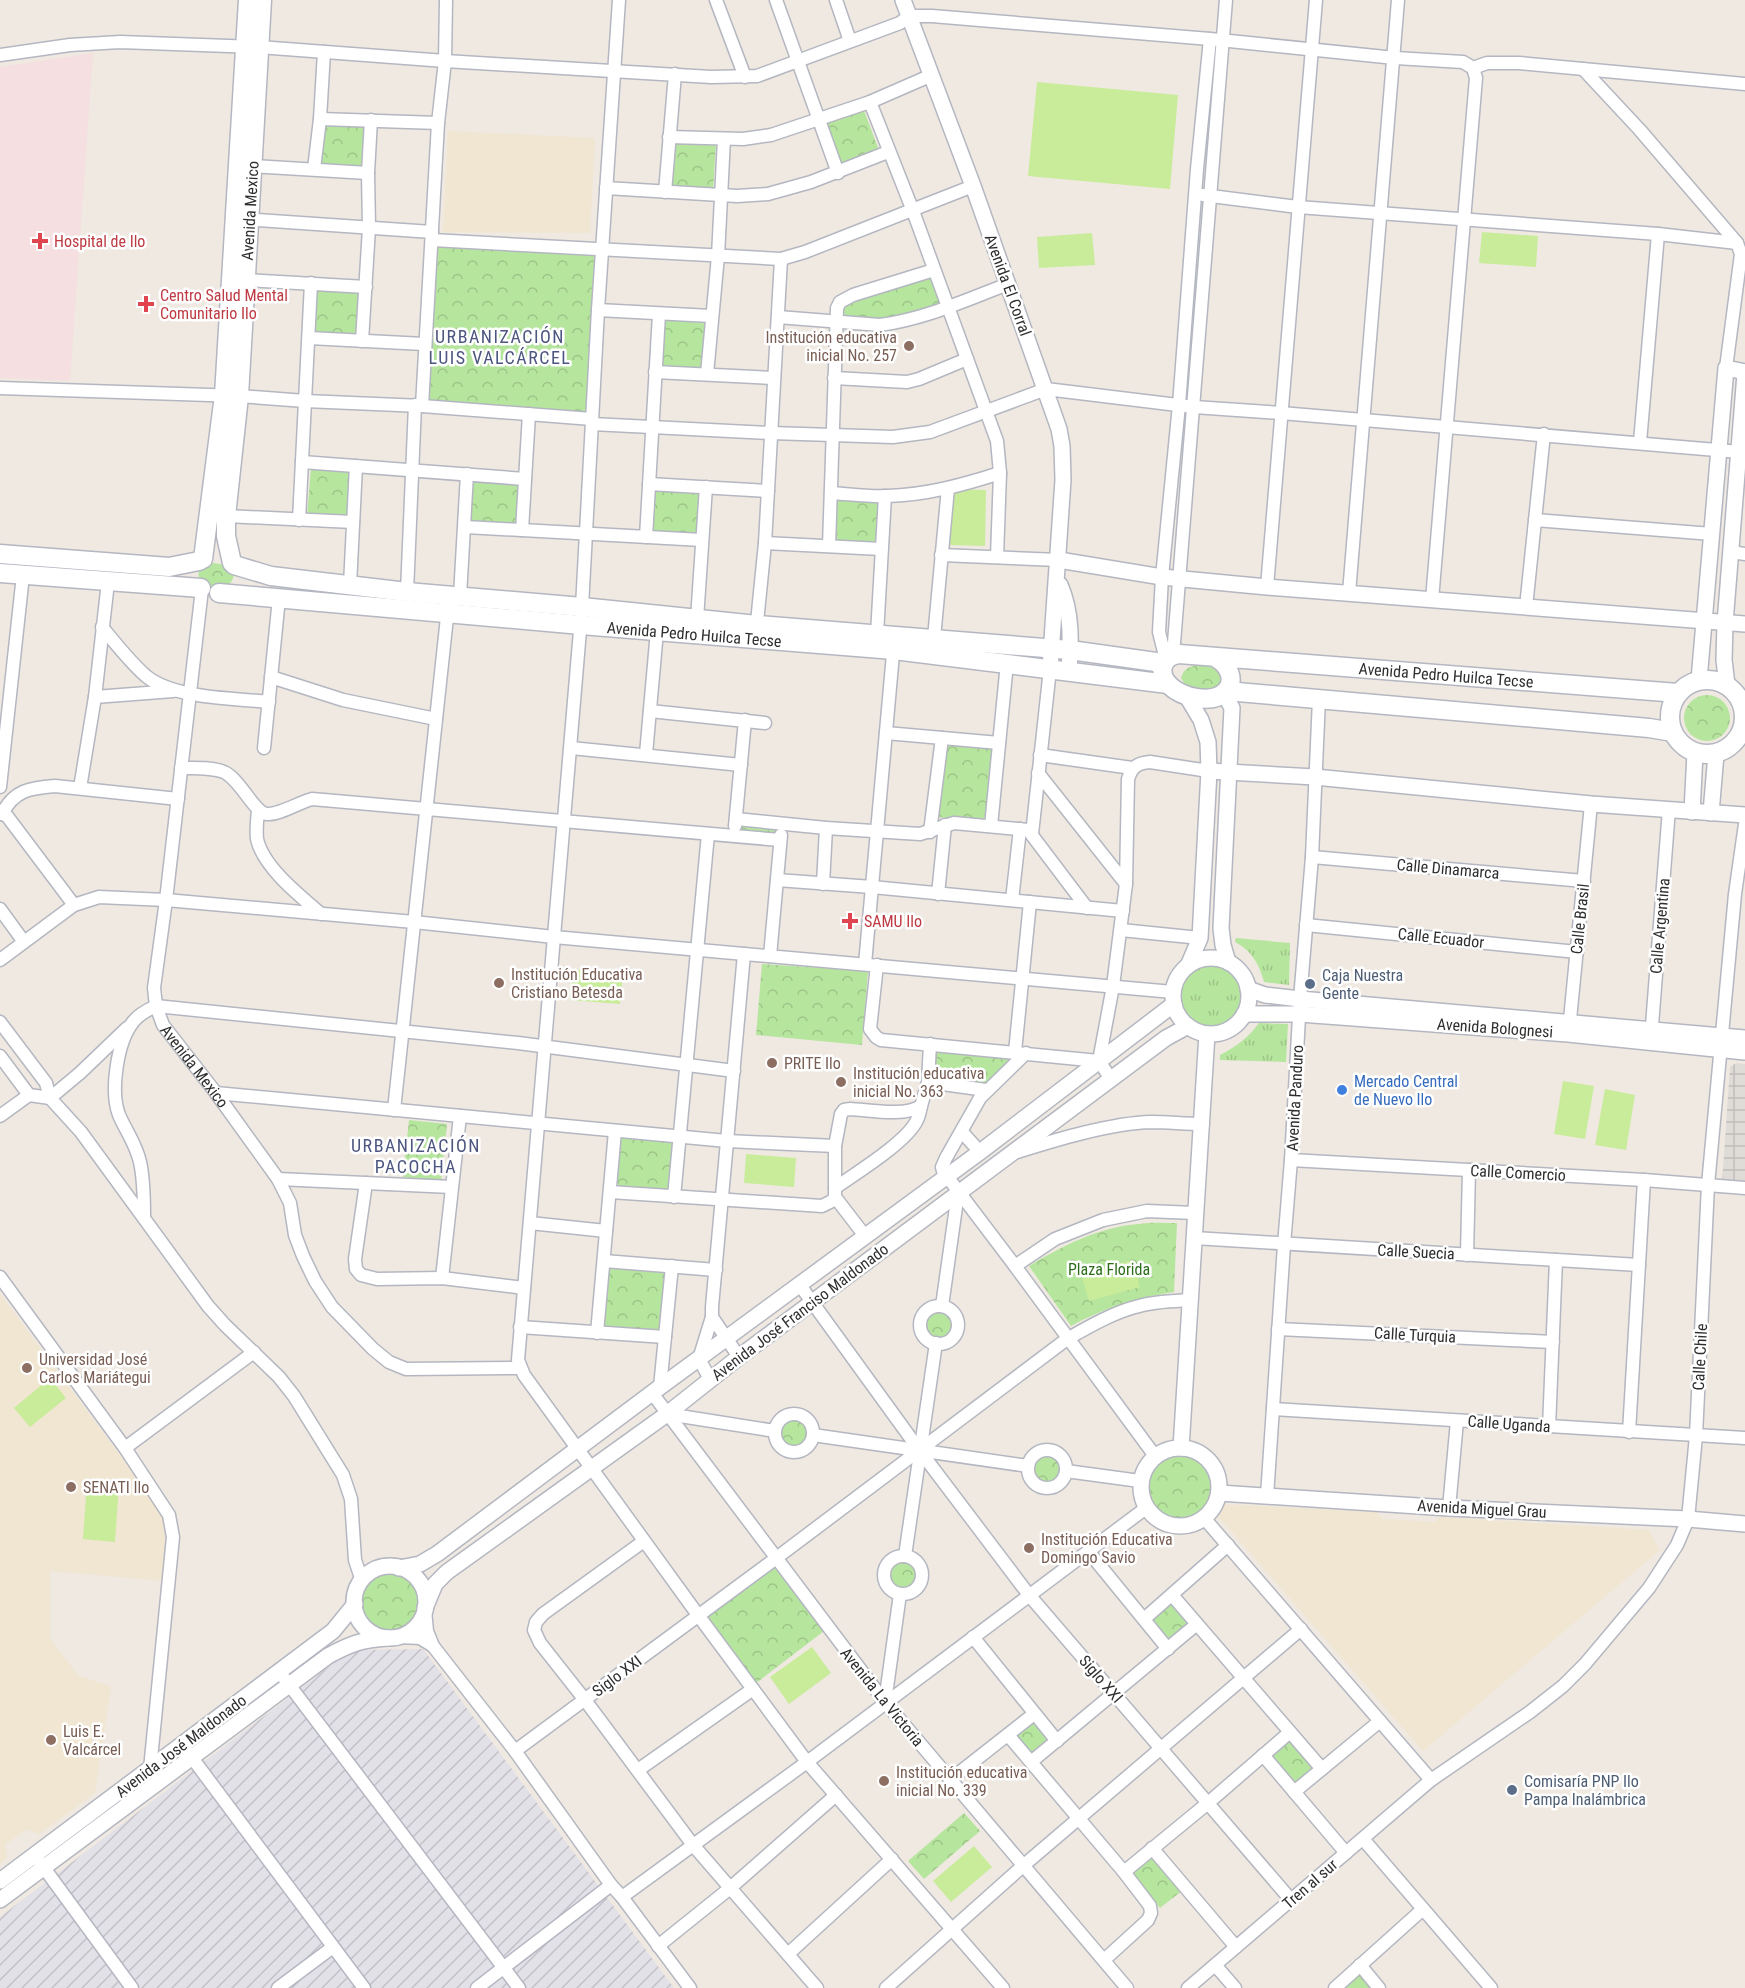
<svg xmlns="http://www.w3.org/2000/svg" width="1745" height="1988" font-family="'Roboto Condensed',sans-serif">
<defs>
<pattern id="industrial-furrows" width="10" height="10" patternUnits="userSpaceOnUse" patternTransform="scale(1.5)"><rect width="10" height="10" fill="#e3e1e8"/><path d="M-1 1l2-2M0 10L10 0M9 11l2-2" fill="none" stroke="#c3c1c7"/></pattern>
<pattern id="grass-tufts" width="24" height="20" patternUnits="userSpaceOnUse" patternTransform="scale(1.5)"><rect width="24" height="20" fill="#b6e59e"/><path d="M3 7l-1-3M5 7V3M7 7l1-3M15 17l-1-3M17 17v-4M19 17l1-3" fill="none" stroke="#9dc588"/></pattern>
<pattern id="park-crowns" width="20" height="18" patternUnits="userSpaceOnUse" patternTransform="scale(1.5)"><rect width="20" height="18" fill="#b6e59e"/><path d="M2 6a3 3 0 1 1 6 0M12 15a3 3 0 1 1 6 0" fill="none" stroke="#9dc588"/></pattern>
<pattern id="plaza-grid" width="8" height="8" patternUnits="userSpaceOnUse" patternTransform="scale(1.5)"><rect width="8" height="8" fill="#dfdcd8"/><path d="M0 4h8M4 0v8" fill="none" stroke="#c0bdba"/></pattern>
</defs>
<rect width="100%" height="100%" fill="#efe9e1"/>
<path fill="url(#industrial-furrows)" d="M423 1649 674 1988H0V1917L339 1659 358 1650Z"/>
<g fill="#f0e6d1">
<path d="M448 131 595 138 590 233 443 232Z"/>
<path d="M0 1294 169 1521 165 1581 50 1571V1639L79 1676 111 1686 95 1793 39 1834 26 1829 5 1845 7 1858 0 1863Z"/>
<path d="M1221 1504 1377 1512 1383 1519 1435 1522 1440 1517 1649 1530 1660 1550 1423 1751 1216 1514Z"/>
</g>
<path fill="#f5dfe0" d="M93 53 70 381 0 378V67Z"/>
<g fill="url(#grass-tufts)">
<path d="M1236 938 1290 943 1289 985 1264 982C1259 964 1252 951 1235 942Z"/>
<circle cx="1211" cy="997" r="31"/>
<path d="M1259 1023 1288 1024 1286 1062 1220 1060V1055C1237 1046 1248 1038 1259 1023Z"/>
</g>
<g fill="url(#park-crowns)">
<path d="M863 108 880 153 842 169 824 122Z"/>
<path d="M323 122 374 124 370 171 321 168Z"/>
<path d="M673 141 716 143 713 192 671 189Z"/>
<path d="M436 245 596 255 587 413 428 401Z"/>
<path d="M932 275 943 305 895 320 844 319V306Z"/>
<path d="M315 288 362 289 360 338 312 335Z"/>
<path d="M662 319 710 324 708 372 659 369Z"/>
<path d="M311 468 353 469 350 519 307 516Z"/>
<path d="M469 480 522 482 519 528 467 524Z"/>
<path d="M652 487 702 490 699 536 649 533Z"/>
<path d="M834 496 883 500 879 546 832 544Z"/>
<path d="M213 563 228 565 234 574C230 605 172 575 213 563Z"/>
<path d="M1198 665C1209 666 1219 667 1224 678L1221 686C1206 691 1189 694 1181 678 1184 668 1189 667 1198 665Z"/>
<circle cx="1707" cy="718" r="23"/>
<path d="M945 742 994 746 987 822 937 817Z"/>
<path d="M741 823 777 829 776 835 740 833 738 830Z"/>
<path d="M762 964 868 971 862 1045 756 1035Z"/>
<path d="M934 1049 1008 1056 1014 1063 984 1086 934 1078 931 1073Z"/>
<path d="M409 1120 447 1124 441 1181 403 1177Z"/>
<path d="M618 1136 676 1141 671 1190 614 1186Z"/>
<path d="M1177 1223 1174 1292C1133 1299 1107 1307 1071 1326L1029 1266C1062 1246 1099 1227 1139 1224 1151 1222 1164 1223 1177 1223Z"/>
<path d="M608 1266 666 1271 660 1333 601 1329Z"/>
<circle cx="938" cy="1324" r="14"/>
<circle cx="795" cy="1433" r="14"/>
<circle cx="1180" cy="1487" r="35"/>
<circle cx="1048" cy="1469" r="14"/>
<circle cx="904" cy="1575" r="14"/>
<path d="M775 1568 824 1631 755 1684 705 1617Z"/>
<circle cx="391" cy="1602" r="30"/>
<path d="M1172 1602 1192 1625 1169 1643 1150 1620Z"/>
<path d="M1034 1719 1053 1741 1032 1759 1013 1736Z"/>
<path d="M1290 1738 1316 1770 1294 1788 1268 1757Z"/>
<path d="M964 1813 980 1831 924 1879 908 1861Z"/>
<path d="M1151 1852 1183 1890 1160 1908 1130 1872Z"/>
<path d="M1360 1973 1373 1988H1343Z"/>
</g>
<g fill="#c9ec9a">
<path d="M1037 82 1178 95 1170 189 1028 176Z"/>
<path d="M1482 232 1538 236 1536 267 1479 263Z"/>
<path d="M1092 233 1095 265 1039 268 1037 237Z"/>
<path d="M949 489 986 490 985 546 948 545Z"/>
<path d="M573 969 623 974 620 1004 570 1000Z"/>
<path d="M1563 1081 1594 1086 1585 1139 1554 1134Z"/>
<path d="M1605 1089 1635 1095 1626 1150 1595 1145Z"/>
<path d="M746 1154 796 1158 794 1187 744 1183Z"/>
<path d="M1132 1260 1140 1287 1089 1301 1081 1274Z"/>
<path d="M50 1378 66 1398 30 1427 14 1408Z"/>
<path d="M87 1481 119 1484 115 1542 83 1539Z"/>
<path d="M812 1647 831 1673 789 1704 770 1677Z"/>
<path d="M974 1846 992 1867 951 1902 933 1881Z"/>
</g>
<path fill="url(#plaza-grid)" d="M1736 1063 1745 1064V1187L1722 1183 1730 1067Z"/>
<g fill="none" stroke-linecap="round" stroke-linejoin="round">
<g stroke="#b4b7c1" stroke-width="15">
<g id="minor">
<path d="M619 0 598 310 582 607 518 1360 524 1375 698 1615 807 1762 1003 1988"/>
<path d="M716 0 745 77"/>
<path d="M776 0 838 173"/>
<path d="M836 0 850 41"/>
<path d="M0 55 70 45 120 42 259 47 445 61 711 77 757 76 900 23 909 16H932L1210 39 1395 58 1463 62 1473 68 1476 78 1432 600"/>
<path d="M1473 68 1487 63H1519L1745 84"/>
<path d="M1583 69 1639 129 1737 243 1741 254 1726 368"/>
<path d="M870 102 913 211 997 441 1000 473 997 557"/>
<path d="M320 119 438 123"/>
<path d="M669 137 743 139 771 135 870 102 932 75"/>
<path d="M252 166 368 173"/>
<path d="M314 169 320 119 324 52"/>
<path d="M606 188 737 196 768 194 811 182 888 152"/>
<path d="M665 192 675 74"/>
<path d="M1203 195 1298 207 1658 234 1737 243"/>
<path d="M242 219 432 232"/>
<path d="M432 240 781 259 805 252 973 186"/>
<path d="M246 280 366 287"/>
<path d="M598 310 711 316"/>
<path d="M778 317 880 325C925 319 966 300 1008 284"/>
<path d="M309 338 424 344"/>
<path d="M362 341 369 228 368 173 371 120"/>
<path d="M655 372 774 378"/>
<path d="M707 374 718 256 724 139"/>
<path d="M834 378 907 382 919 379 967 359"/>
<path d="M0 388 239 396 305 401 422 406 592 419"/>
<path d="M422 406 438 123 445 61 446 0"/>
<path d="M592 424 771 433 893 437 930 432 1046 389 1194 407 1281 413 1740 452"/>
<path d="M1640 442 1658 234"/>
<path d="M302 462 525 479"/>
<path d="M649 484 768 491"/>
<path d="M831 493C849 494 868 497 887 496 926 495 963 485 1000 473"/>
<path d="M226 516 353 522"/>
<path d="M299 520 311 283"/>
<path d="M1535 520 1712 534"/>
<path d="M465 527 702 540"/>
<path d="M522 530 529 414"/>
<path d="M646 537 659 314"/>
<path d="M765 543 881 549"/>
<path d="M829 546 837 308 840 302 853 295 934 270"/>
<path d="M1732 552 1745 554"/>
<path d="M941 555 1059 560"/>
<path d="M350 585 356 466"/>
<path d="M1267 587 1316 0"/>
<path id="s1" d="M202 589 166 900 154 988 156 1006 163 1025 216 1093 278 1179 290 1203 295 1235 303 1256 315 1281 332 1307 373 1349 389 1362 406 1369 520 1368"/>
<path d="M407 592 415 405"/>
<path d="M1349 593 1398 0"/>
<path d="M460 596 467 474"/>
<path d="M1526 607 1544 434"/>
<path d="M697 619 706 487"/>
<path d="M102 627C116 644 130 662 146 676 174 699 234 698 269 702"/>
<path d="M756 632 765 543 781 259"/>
<path d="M877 634 885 496"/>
<path d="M934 638 948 488"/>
<path d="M1173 655 1226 0"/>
<path d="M1166 660 1159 632 1162 577 1179 405 1197 169 1210 39"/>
<path d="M271 677 343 700 436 719"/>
<path d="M95 697 173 691"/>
<path d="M650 711 765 723"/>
<path d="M886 733 999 743"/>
<path d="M264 748 279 598"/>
<path d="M571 748 741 765"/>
<path d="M646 754 657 631"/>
<path d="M1040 755 1132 768"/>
<path d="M181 768C195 768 211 767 224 772 241 780 254 813 267 814 279 815 300 802 312 799L780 840"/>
<path d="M1038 773 1126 884"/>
<path d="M0 787 23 575"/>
<path d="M80 788 95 697 108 582"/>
<path d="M258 811C257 820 256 830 257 839 263 867 300 896 321 914"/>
<path d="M0 813 7 816 74 905"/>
<path d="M2 814C14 790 30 788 55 786L178 799"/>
<path d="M736 819 826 828 920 834 954 823 1028 830 1087 908"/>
<path d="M735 826 745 720"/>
<path d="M991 826 1007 663"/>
<path d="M930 832 942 738"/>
<path d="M1032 834 1050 669"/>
<path d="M1312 857 1584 881"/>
<path d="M777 880 872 887 1123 911"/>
<path d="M823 884 826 828"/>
<path d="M938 894 945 825"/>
<path d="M1012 900 1020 829"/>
<path d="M0 909 24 942"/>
<path d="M1306 925 1577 952"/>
<path d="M1121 930 1200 938"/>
<path d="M770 956 781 835"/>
<path d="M0 960 74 905 99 897 166 900 414 922 554 937 1173 992"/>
<path d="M865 964 894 643"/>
<path d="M877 965 870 1029 876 1037 881 1040 1099 1061"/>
<path d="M0 1022 46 1083 50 1098 81 1132 208 1306 225 1325 279 1377 294 1396 343 1475 351 1499 355 1560 362 1581"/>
<path d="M1569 1030 1591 804"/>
<path d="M1651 1038 1669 809"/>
<path d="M1015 1052 1030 902"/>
<path d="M1026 1053 980 1098 946 1158 942 1167 943 1171 1015 1266 1155 1456"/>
<path d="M0 1056 29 1095 50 1098 80 1073 127 1028"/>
<path d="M1111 1079 1099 1061 1113 986 1126 884 1128 779C1132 767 1137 763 1150 762L1209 771"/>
<path d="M928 1082 986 1090"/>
<path d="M216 1093 727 1141 835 1146"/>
<path d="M394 1110 448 608"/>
<path d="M0 1116 29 1095"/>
<path d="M962 1132 980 1152"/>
<path d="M1017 1152C1055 1140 1111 1123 1151 1122 1168 1122 1185 1124 1203 1124"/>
<path d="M1291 1160 1644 1180 1745 1188"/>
<path d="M278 1179 452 1187"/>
<path d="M366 1183 355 1259 356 1269 361 1275 377 1279 442 1278 524 1288"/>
<path d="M835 1188C856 1173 907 1142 917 1120 919 1116 920 1111 921 1106"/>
<path d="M610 1192 822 1206 832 1201 835 1197V1146L841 1114 844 1110 850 1109C870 1110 904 1117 921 1106L928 1082 930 1044"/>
<path d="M674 1197 708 834"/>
<path d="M835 1197 865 1236"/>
<path d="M144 1217C144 1199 144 1180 140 1162 136 1144 126 1131 119 1115 110 1091 117 1042 133 1022 139 1014 147 1010 156 1006L518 1043 734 1071"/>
<path d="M530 1223 606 1231"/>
<path d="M1194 1238 1639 1265"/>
<path d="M1467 1255 1469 1170"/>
<path d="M604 1261 716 1270"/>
<path d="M1015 1266 1055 1239 1103 1220 1147 1211 1195 1213"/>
<path d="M0 1277 125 1448 169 1515 173 1537 150 1769"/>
<path d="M442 1278 460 1116"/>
<path d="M799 1284 920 1451 1029 1595 1291 1900"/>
<path d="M942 1306 958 1193"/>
<circle cx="939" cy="1325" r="19"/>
<path d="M520 1327 665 1337"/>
<path d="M1278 1329 1553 1342"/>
<path d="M597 1333 615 1131"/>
<path d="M739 1357 712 1317V1307L744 954"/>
<path d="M710 1379 699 1359 712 1317"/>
<path d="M660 1387 672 1266"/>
<path d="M652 1393 885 1702 1127 1988"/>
<path d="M1273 1409 1745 1438"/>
<path d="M667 1414 775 1431"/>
<circle cx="794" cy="1433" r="19"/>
<path d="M1549 1427 1556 1260"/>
<path d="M1629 1432 1644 1180"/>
<path d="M813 1435 1028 1466"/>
<path d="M125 1448 254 1352"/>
<circle cx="1047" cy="1469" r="19"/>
<path d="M1066 1471 1140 1481"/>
<path d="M1267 1496 1284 1245 1291 1160 1300 999 1312 857 1319 699"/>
<path d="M1449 1508 1457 1421"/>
<path d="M1204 1518 1431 1780"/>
<path d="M644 1541 543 1614 536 1622 534 1630 540 1643 585 1700 693 1845 817 1988"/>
<path d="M1088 1551 1168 1649"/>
<path d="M905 1556 936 1343"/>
<circle cx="903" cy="1575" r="19"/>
<path d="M1172 1595 1322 1769"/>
<path d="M425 1610 427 1631 433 1646 515 1751 611 1885 622 1897 690 1988"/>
<path d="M1144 1619 1228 1545"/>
<path d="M400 1637 420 1638 433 1646"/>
<path d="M973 1637 1057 1741"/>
<path d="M284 1678 519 1988"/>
<path d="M885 1702 900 1594"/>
<path d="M1008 1735 1124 1872 1150 1906 1151 1913 1148 1920 1104 1960"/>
<path d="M187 1751 364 1988"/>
<path d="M515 1751 775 1559 1067 1339C1090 1326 1114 1312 1139 1306 1156 1301 1174 1301 1191 1300"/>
<path d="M1263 1755 1346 1853"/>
<path d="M1031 1762 1197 1624"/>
<path d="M638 1770 753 1689"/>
<path d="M950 1780 1034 1714"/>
<path d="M1294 1792 1380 1721"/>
<path d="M1363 1839 1491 1988"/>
<path d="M1152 1848 1236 1947"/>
<path d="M39 1861 132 1988"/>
<path d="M1124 1872 1208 1803 1290 1732"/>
<path d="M622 1897 807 1762 1146 1508"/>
<path d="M658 1946 729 1889 836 1795"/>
<path d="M788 1954 892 1859"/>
<path d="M1215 1965 1235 1988"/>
<path d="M1360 1965 1379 1988"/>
<path d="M278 1988 333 1947"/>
<path d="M477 1988 611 1885"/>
<path d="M886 1988 1024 1865 1301 1629"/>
<path d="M1188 1988 1431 1780 1530 1712 1563 1686 1585 1664 1649 1588 1677 1545 1688 1519 1696 1436 1708 1185 1735 894 1745 824"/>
<path d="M1335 1988 1423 1909"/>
</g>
</g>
<g stroke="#b4b7c1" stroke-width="18">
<g id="tertiary">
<path d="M903 0 973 186 1059 429 1062 446 1063 480 1050 669"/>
<path d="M1059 560 1162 577 1267 587 1745 624"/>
<path d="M1060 585C1072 612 1071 642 1069 671"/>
<path d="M1699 680 1726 368 1745 372"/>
<path d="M1727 685 1724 660 1725 623 1745 374"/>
<path d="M1224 693 1232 708 1221 928 1223 945 1228 962"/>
<path d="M1186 695 1201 720 1208 742 1209 771 1200 938 1188 966"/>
<path d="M1209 771 1315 777 1591 804 1745 815"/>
<path d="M1692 812 1695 753"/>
<path d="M1711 813 1716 754"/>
<circle cx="1211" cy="996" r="38"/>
<path d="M1248 989 1265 995 1300 999 1745 1038"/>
<path d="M1244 1014H1300L1568 1034 1745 1052"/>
<path d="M1181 1448 1207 1034"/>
<circle cx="1180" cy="1487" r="39"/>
<path d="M1219 1493 1449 1508 1688 1519 1745 1524"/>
<circle cx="390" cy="1602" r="36"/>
<path d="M399 1568 420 1564 437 1554 660 1387 980 1152 1174 1004"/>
<path d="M425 1608 435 1584 447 1572 667 1414 739 1357 1166 1038 1188 1026"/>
<path d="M0 1881 333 1631 355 1604"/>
<path d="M0 1900 328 1656C352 1643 361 1640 388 1638"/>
</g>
</g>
<g stroke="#b4b7c1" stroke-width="21">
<g id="secondary">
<path d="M0 554 169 567 199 561"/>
<path d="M203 559 224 395 248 0"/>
<path id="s2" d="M232 563 226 536V516L239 396 262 0"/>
<path d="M234 565 271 576 407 592 582 607 757 625 1070 650 1163 663"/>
<path d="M0 573 201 588"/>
<path id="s3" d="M219 593 581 625 894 650 1168 684"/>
<path id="s4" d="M1216 658C1228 664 1237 681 1225 692 1211 705 1181 697 1169 685 1157 673 1162 656 1179 654L1678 693"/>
<circle cx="1707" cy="717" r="37"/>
<path d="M1226 691 1649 728 1673 732"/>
</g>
</g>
<use href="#minor" stroke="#fff" stroke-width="12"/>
<use href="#tertiary" stroke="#fff" stroke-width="15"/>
<use href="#secondary" stroke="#fff" stroke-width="18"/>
</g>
<g fill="#e0444e" stroke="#fff" stroke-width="2">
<path d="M37 232h6v6h6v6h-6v6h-6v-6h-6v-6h6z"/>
<path d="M143 295h6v6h6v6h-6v6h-6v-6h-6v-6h6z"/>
<path d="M847 912h6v6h6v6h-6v6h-6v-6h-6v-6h6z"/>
</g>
<g fill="#8d6e63" stroke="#fff" stroke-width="2">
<circle cx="909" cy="346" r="6"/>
<circle cx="499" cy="983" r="6"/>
<circle cx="772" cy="1063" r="6"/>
<circle cx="841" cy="1082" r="6"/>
<circle cx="27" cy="1368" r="6"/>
<circle cx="71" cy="1487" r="6"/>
<circle cx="1029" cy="1548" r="6"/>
<circle cx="51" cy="1740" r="6"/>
<circle cx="884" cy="1781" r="6"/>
</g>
<g fill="#5c6f8a" stroke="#fff" stroke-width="2">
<circle cx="1310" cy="984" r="6"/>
<circle cx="1512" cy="1790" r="6"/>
</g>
<circle fill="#3f7fe0" stroke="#fff" stroke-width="2" cx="1342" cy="1090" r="6"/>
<g text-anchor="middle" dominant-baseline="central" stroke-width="5" stroke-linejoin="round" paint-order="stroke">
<g font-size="16" fill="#2e2e2e" stroke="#fff">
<text stroke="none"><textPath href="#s2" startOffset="354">Avenida Mexico</textPath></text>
<text transform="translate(1008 285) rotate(70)">Avenida El Corral</text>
<text stroke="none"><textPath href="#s3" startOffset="477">Avenida Pedro Huilca Tecse</textPath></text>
<text stroke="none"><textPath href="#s4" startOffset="412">Avenida Pedro Huilca Tecse</textPath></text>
<text transform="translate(1448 869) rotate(5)">Calle Dinamarca</text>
<text transform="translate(1580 919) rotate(-84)">Calle Brasil</text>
<text transform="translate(1660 926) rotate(-85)">Calle Argentina</text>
<text transform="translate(1441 938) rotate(6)">Calle Ecuador</text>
<text transform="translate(1495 1028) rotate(4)">Avenida Bolognesi</text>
<text stroke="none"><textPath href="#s1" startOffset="492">Avenida Mexico</textPath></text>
<text transform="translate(1295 1098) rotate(-87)">Avenida Panduro</text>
<text transform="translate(1518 1173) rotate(3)">Calle Comercio</text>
<text transform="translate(1416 1252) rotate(3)">Calle Suecia</text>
<text transform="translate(800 1312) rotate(-37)">Avenida José Franciso Maldonado</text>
<text transform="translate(1415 1335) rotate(3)">Calle Turquia</text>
<text transform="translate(1700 1357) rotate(-87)">Calle Chile</text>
<text transform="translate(1509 1424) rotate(4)">Calle Uganda</text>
<text transform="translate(1482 1509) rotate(3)">Avenida Miguel Grau</text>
<text transform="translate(617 1676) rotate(-37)">Siglo XXI</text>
<text transform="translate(1101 1679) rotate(49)">Siglo XXI</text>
<text transform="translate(882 1697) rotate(51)">Avenida La Victoria</text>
<text transform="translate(181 1746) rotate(-37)">Avenida José Maldonado</text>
<text transform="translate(1310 1884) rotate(-41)">Tren al sur</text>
</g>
<g font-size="16" fill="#be3a42" stroke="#fff" text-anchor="start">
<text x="54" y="241">Hospital de Ilo</text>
<text x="160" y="295">Centro Salud Mental<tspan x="160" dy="18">Comunitario Ilo</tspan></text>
<text x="864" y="921">SAMU Ilo</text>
</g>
<g font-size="16" fill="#785e54" stroke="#fff" text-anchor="start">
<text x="897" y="337" text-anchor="end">Institución educativa<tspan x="897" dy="18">inicial No. 257</tspan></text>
<text x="511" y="974">Institución Educativa<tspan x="511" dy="18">Cristiano Betesda</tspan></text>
<text x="784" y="1063">PRITE Ilo</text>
<text x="853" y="1073">Institución educativa<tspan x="853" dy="18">inicial No. 363</tspan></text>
<text x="39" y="1359">Universidad José<tspan x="39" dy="18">Carlos Mariátegui</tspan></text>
<text x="83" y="1487">SENATI Ilo</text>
<text x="1041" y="1539">Institución Educativa<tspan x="1041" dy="18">Domingo Savio</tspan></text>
<text x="63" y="1731">Luis E.<tspan x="63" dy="18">Valcárcel</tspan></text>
<text x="896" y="1772">Institución educativa<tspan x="896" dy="18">inicial No. 339</tspan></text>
</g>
<g font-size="16" fill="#4e5e75" stroke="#fff" text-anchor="start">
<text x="1322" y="975">Caja Nuestra<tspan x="1322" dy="18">Gente</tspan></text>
<text x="1524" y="1781">Comisaría PNP Ilo<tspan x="1524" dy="18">Pampa Inalámbrica</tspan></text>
</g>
<g font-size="16" fill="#366cbe" stroke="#fff" text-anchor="start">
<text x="1354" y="1081">Mercado Central<tspan x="1354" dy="18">de Nuevo Ilo</tspan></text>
</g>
<g font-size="16" fill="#2c6e1b" stroke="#fff">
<text x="1109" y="1269">Plaza Florida</text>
</g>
<g font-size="18" letter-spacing="1.5" fill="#4d5680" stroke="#fff">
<text x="500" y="336">URBANIZACIÓN<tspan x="500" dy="21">LUIS VALCÁRCEL</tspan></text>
<text x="416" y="1145">URBANIZACIÓN<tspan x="416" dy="21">PACOCHA</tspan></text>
</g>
</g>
</svg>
